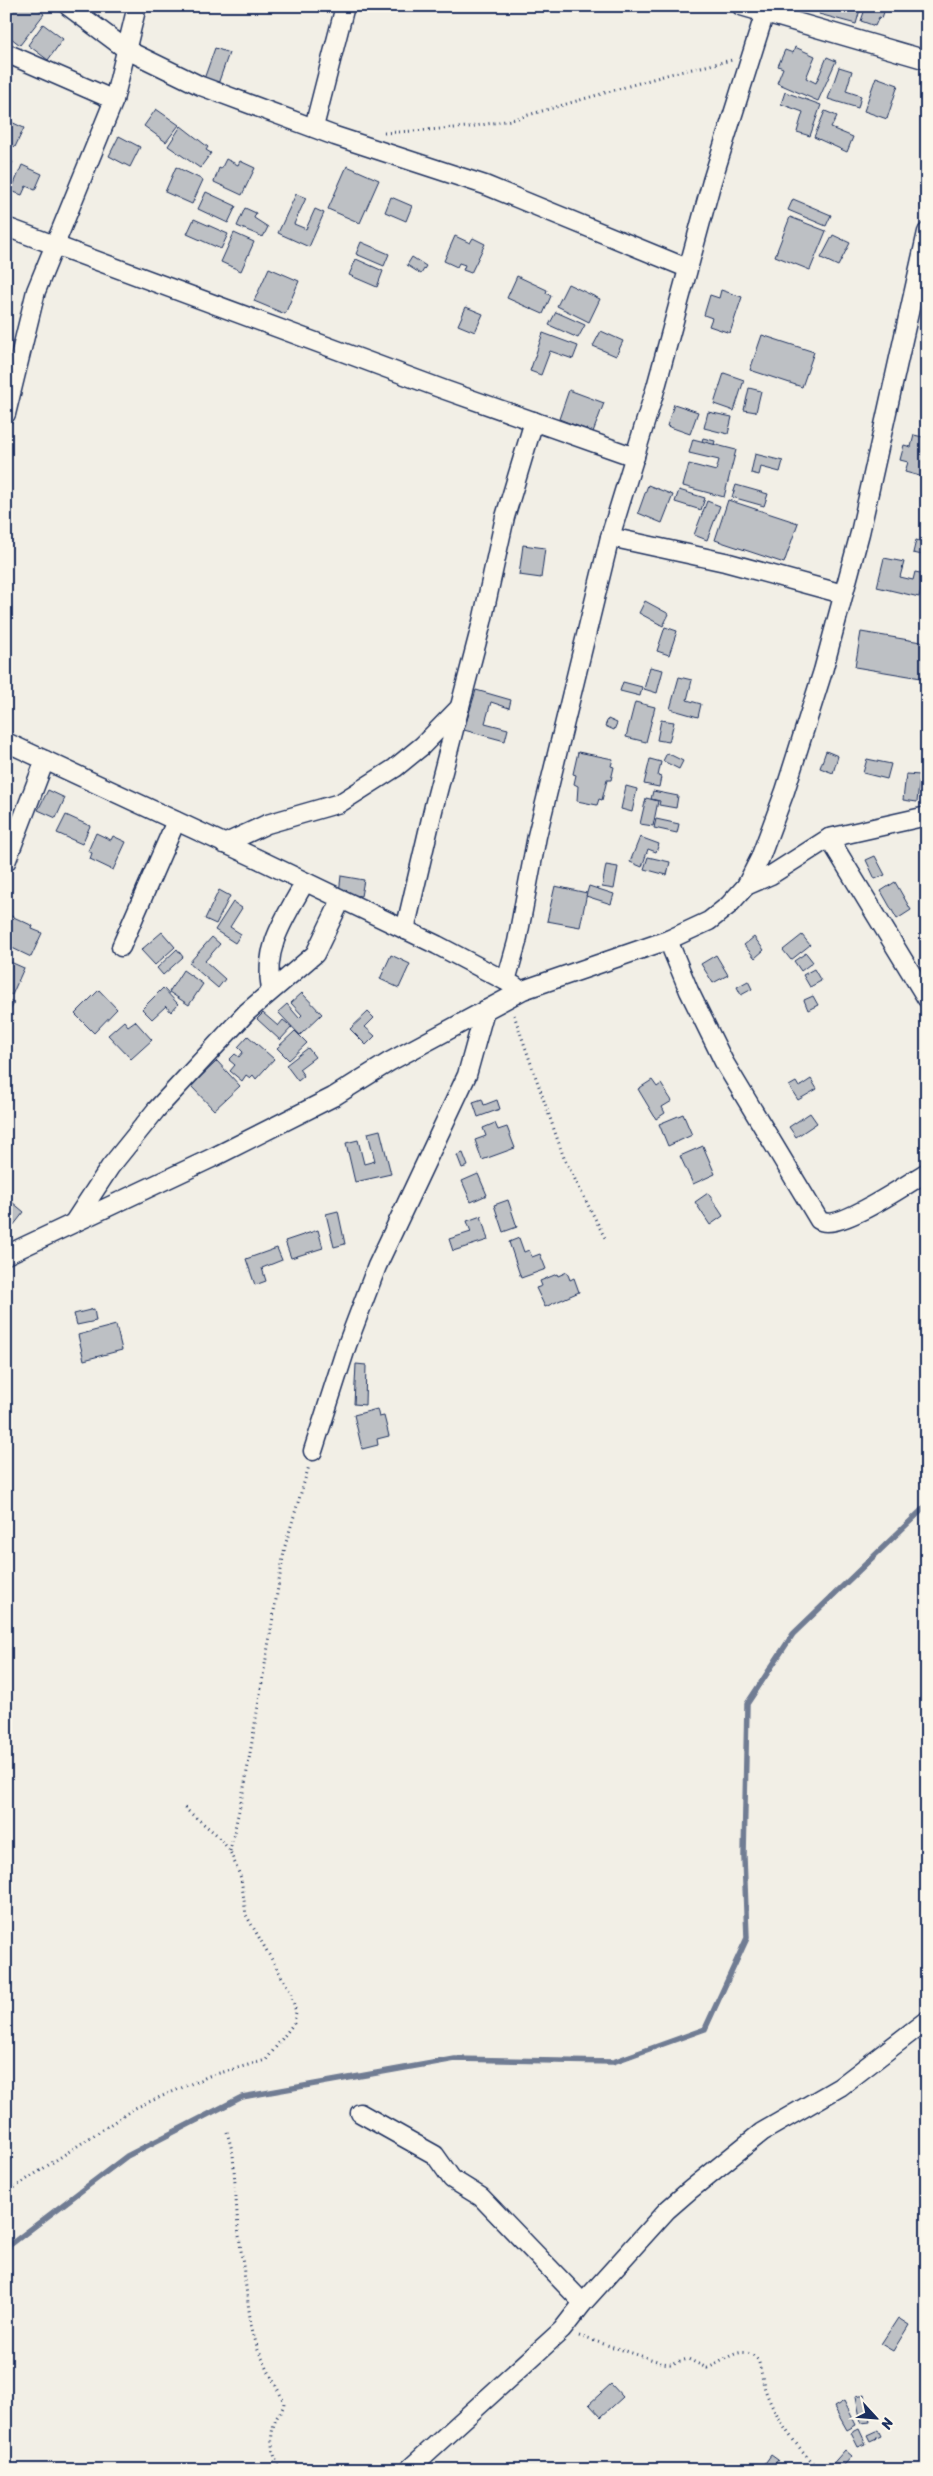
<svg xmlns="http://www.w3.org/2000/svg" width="933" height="2476" font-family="Sriracha,sans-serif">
<rect width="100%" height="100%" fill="#f2efe6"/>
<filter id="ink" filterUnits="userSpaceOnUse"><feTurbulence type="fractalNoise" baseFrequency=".02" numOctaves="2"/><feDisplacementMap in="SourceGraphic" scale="10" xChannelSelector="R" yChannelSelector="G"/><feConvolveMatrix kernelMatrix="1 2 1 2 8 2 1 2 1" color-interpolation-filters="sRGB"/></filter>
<g filter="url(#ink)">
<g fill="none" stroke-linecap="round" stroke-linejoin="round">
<path stroke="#707b93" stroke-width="5.5" d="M6 2248 127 2156 242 2097 455 2059 613 2062 705 2029 747 1938 744 1857 747 1704 793 1634 927 1505"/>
</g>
<g fill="#bdc0c4" stroke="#1b2f5e">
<path d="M6 6H35L44 14 20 45 6 34Z"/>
<path d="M821 6H831L848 11 849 6H861L856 24 819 14Z"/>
<path d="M866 6H886L882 18 879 17 875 26 861 21Z"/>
<path d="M43 24 63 39 48 60 28 45Z"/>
<path d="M795 47 815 56 806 78 816 83 827 57 836 61 818 101 777 83 783 68 778 66 785 50 793 53Z"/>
<path d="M215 48 229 53 218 84 204 79Z"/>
<path d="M839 67 852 71 846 91 861 96 858 108 828 99Z"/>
<path d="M876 77 898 85 887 119 864 111Z"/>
<path d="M785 92 821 105 810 136 797 132 803 112 781 104Z"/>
<path d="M156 109 179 125 166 142 144 126Z"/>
<path d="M825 111 837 116 831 128 853 137 847 152 814 137Z"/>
<path d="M7 120 24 128 15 147 6 142Z"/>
<path d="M181 126 208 147 206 150 211 153 200 168 168 146Z"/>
<path d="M119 136 140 147 130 167 109 156Z"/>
<path d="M6 159 13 162 8 172 6 171Z"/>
<path d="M226 159 238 165 240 161 255 168 242 195 214 182 219 168 221 169Z"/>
<path d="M22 165 42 174 35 190 26 186 22 195 11 191Z"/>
<path d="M347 166 379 180 360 223 328 209Z"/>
<path d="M176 167 203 180 192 204 165 192Z"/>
<path d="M206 192 236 206 228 223 198 209Z"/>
<path d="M296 194 306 198 294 224 306 229 315 209 324 213 309 247 278 233Z"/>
<path d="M391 197 412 206 406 221 385 212Z"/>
<path d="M793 199 831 215 826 226 788 210Z"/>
<path d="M245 208 256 213 254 218 268 227 263 237 237 226Z"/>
<path d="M790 217 826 231 810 270 775 256Z"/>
<path d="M194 219 228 234 221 249 187 234Z"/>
<path d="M234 233 254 242 241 271 221 262Z"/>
<path d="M833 235 850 243 838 266 821 258Z"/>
<path d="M455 236 470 243 473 238 485 244 471 273 463 270 465 265 459 263 457 267 444 261Z"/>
<path d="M361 242 389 254 384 266 356 254Z"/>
<path d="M412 257 426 266 421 274 407 265Z"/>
<path d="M356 259 383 271 377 287 349 275Z"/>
<path d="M269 268 299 281 285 314 254 301Z"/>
<path d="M517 276 547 290 546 293 551 296 543 314 507 298Z"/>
<path d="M568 284 600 299 589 322 557 306Z"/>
<path d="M721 290 742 297 730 333 709 326 712 318 704 315 710 295 719 298Z"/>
<path d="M466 307 483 314 475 332 458 325Z"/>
<path d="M556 312 585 325 578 338 549 325Z"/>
<path d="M601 331 623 341 616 356 593 346Z"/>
<path d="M543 333 578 346 573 359 550 351 541 375 530 371Z"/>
<path d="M762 335 814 352 802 387 750 370Z"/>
<path d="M724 373 744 380 734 411 714 404Z"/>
<path d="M749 388 761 391 756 412 744 410Z"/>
<path d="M569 390 604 403 593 432 559 419Z"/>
<path d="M674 404 698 412 690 434 667 426Z"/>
<path d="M708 412 732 417 728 434 704 428Z"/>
<path d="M914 435 927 438V478L905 472 908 462 900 460 904 445 911 447Z"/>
<path d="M703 438 715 441 713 449 701 445Z"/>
<path d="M693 439 736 450 724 497 683 486 689 464 716 471 719 460 689 453Z"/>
<path d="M755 454 783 461 780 472 761 467 759 475 751 473Z"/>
<path d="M648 485 673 495 662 523 638 513Z"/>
<path d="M736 485 768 494 764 506 732 497Z"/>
<path d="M679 490 705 498 701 510 675 502Z"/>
<path d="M728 500 798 523 784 563 715 540Z"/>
<path d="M707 501 720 506 707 540 694 535Z"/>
<path d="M916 540 927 543V556L913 553Z"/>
<path d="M523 545 545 548 541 578 519 575Z"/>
<path d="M884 558 904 562 900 577 913 580 915 572 925 574 919 597 877 587Z"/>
<path d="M927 570V597L922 596Z"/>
<path d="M645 601 669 614 663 626 639 613Z"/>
<path d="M665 627 677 631 669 655 657 651Z"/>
<path d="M861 632 927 643V679L855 667Z"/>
<path d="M650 667 663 670 657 693 644 689Z"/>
<path d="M679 677 692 680 687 700 701 704 698 717 670 709Z"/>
<path d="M623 682 642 687 640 696 620 691Z"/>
<path d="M925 687H927V717L921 716Z"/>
<path d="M476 690 511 700 509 708 491 702 485 723 508 729 505 741 464 730Z"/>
<path d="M635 702 655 707 646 742 626 737Z"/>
<path d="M608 719 617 723 614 730 605 726Z"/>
<path d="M661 720 674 722 669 742 657 740Z"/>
<path d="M826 751 838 756 833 773 820 768Z"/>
<path d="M578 752 613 759 611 766 614 767 611 780H607L602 800 599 799 597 805 577 801 578 786 574 784 576 775 573 774Z"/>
<path d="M667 753 683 761 679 769 663 761Z"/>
<path d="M650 759 661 762 658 776 661 777 659 787 644 784Z"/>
<path d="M867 759 891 764 887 779 863 773Z"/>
<path d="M906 774 920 775 917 802 903 800Z"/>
<path d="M626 786 637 789 632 812 621 809Z"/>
<path d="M48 790 65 798 56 818 38 810Z"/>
<path d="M653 791 678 796 676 808 659 805 660 801 651 799Z"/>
<path d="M646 798 658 801 653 826 640 824Z"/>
<path d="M66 815 90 826 82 844 57 833Z"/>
<path d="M656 819 679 824 677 833 654 828Z"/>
<path d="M96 833 111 840 113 836 126 842 113 870 90 859 92 853 88 851Z"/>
<path d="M640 837 659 844 656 852 648 849 642 867 630 862Z"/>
<path d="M875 856 885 875 875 879 866 860Z"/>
<path d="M648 857 670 862 667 875 644 869Z"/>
<path d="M606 865 618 867 614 889 602 887Z"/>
<path d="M341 876 364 880 361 896 339 893Z"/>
<path d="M895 882 911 910 897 919 881 891Z"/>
<path d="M555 886 587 893 580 927 547 921Z"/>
<path d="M589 886 614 894 611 904 586 896Z"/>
<path d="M219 890 230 896 216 924 205 919Z"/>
<path d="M233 902 242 908 230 927 241 934 235 943 215 930Z"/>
<path d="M7 914 33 926 32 929 42 933 31 957 8 946 11 939 6 937Z"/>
<path d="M162 932 175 947 155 965 141 950Z"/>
<path d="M802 935 810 945 791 960 783 950Z"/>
<path d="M212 937 220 944 205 961 225 979 218 988 189 963Z"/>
<path d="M754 937 764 950 755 958 744 945Z"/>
<path d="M177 949 183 957 163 975 157 968Z"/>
<path d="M806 953 813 962 801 971 794 961Z"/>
<path d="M391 955 410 964 399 988 380 979Z"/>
<path d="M716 955 728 975 713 983 701 964Z"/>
<path d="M6 960 24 968 12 995 6 992Z"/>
<path d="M814 969 821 981 810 987 803 975Z"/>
<path d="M183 970 203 984 189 1005 169 992Z"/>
<path d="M748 981 752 989 741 995 737 987Z"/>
<path d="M163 988 178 1004 171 1012 166 1006 152 1019 142 1009Z"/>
<path d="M99 990 117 1009 94 1033 75 1014Z"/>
<path d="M302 993 322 1014 300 1035 278 1012 287 1004 299 1018 302 1015 291 1003Z"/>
<path d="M813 996 818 1005 808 1010 804 1000Z"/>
<path d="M6 999 14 1003 6 1019Z"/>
<path d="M368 1012 374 1018 365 1027 375 1036 366 1045 350 1029Z"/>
<path d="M263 1013 278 1026 283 1020 292 1027 280 1040 257 1019Z"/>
<path d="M124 1021 128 1026 135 1021 152 1040 131 1059 108 1035Z"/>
<path d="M295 1031 307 1043 289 1060 277 1048Z"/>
<path d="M248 1036 274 1059 256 1079 253 1075 250 1078 246 1075 242 1081 230 1071 235 1065 229 1060 235 1054 239 1057 243 1052 238 1047Z"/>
<path d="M308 1048 315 1057 299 1069 304 1076 298 1081 286 1065Z"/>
<path d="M217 1061 240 1086 214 1110 191 1086Z"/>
<path d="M811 1079 817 1089 798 1100 789 1086 796 1082 799 1087Z"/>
<path d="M652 1080 657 1087 661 1084 672 1101 662 1107 665 1113 656 1119 638 1089Z"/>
<path d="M482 1099 484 1105 497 1100 500 1109 478 1117 473 1102Z"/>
<path d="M810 1113 817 1123 796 1137 789 1127Z"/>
<path d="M683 1114 692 1135 668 1146 659 1124Z"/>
<path d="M495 1123 498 1130 507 1127 515 1148 482 1160 475 1140 486 1136 483 1128Z"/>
<path d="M380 1130 391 1174 355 1182 346 1143 358 1140 364 1164 375 1161 368 1133Z"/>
<path d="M703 1146 715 1174 693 1184 680 1156Z"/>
<path d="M463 1153 468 1166 462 1168 457 1155Z"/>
<path d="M478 1174 487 1195 471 1202 462 1181Z"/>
<path d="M708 1193 723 1216 710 1225 695 1202Z"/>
<path d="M6 1197 24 1212 13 1226 6 1221Z"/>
<path d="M508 1200 517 1227 503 1232 494 1205Z"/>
<path d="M338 1211 345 1244 334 1247 326 1214Z"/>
<path d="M481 1216 488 1240 453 1251 449 1239 471 1232 467 1221Z"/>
<path d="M318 1230 323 1248 291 1258 285 1241Z"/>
<path d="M519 1238 524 1252 529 1250 532 1257 540 1254 546 1269 521 1278 509 1242Z"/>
<path d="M277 1248 282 1260 262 1268 266 1281 255 1285 246 1259Z"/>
<path d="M567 1272 570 1280 574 1278 579 1292 545 1307 536 1288 542 1286 540 1281 557 1274 558 1276Z"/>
<path d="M94 1309 96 1321 77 1325 74 1314Z"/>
<path d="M116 1325 122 1350 84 1360 78 1335Z"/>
<path d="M356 1364 366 1365 365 1405 354 1404Z"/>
<path d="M377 1409 379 1417 384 1416 389 1436 377 1439 378 1445 362 1449 354 1415Z"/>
<path d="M898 2318 909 2325 893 2351 881 2344Z"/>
<path d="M611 2384 623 2397 601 2417 589 2404Z"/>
<path d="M865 2394 870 2422 861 2423 856 2396Z"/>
<path d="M844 2401 856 2425 847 2430 834 2407Z"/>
<path d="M859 2429 866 2444 858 2447 851 2433Z"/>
<path d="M878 2430 881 2436 870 2441 867 2435Z"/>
<path d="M845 2450 852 2456 840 2470H831L829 2468Z"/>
<path d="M771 2455 778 2460 770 2470H762L761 2469Z"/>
</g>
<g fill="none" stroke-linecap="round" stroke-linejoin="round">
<g stroke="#1b2f5e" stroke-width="21">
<g id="minor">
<path d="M68 6 127 50 201 86 335 136 485 185 687 268"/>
<path d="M741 6 927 60"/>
<path d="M6 53 114 100"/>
<path d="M314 127 345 6"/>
<path d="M6 227 445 390 635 457"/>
<path d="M6 414 36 291 114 100 137 6"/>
<path d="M610 537 725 562 843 594"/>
<path d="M6 742 256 858 437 945 515 986"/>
<path d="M829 838 927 999"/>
<path d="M224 844 267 824 340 803 395 768 422 746 460 707"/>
<path d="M6 862 45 760"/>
<path d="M746 886 771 875 829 838 927 816"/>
<path d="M405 930 434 806 482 622 505 517 534 421"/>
<path d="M668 940 689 991 724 1062 819 1220C837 1233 908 1183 927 1172"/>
<path d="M121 947 176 821"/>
<path d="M506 981 517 942 537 836 610 537 656 387 712 181 767 6"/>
<path d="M271 990C263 947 285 918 305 882"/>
<path d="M74 1222 110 1167 156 1110 247 1012 315 954 341 900"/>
<path d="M6 1255 214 1157 333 1097 389 1062 523 990 668 940 709 921 729 905 746 886 760 858 785 791 823 671 860 533 927 232"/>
<path d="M313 1451 347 1345 377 1266 467 1075 485 1010"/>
<path d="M360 2113 435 2155 452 2179 481 2197 583 2303"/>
<path d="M408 2470 562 2330 583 2303 667 2210 690 2190 762 2132 840 2087 927 2020"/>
</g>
</g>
<g stroke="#1b2f5e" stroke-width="3" stroke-dasharray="1 4" stroke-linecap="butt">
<path d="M384 133 469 127 511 120 670 74 732 60"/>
<path d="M514 1015 564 1158 605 1238"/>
<path d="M230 1851 245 1783 285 1546 309 1466"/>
<path d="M227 2132 233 2154 238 2228 251 2325 258 2350 284 2402C284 2409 279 2413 276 2419 268 2437 272 2453 280 2470"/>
<path d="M6 2193 135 2108 209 2076 266 2060 294 2023 296 2012 290 1991 246 1915 241 1878 230 1851 217 1835 182 1806"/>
<path d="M579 2336 663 2363 670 2364 688 2359 707 2368C723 2363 742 2341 758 2360 761 2368 762 2377 764 2386 774 2418 797 2448 821 2470"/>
</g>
<use href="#minor" stroke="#fbf7ec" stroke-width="18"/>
</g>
</g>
<rect width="933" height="2476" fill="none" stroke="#fbf7ec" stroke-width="25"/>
<rect x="12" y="12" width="908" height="2451" fill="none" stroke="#1b2f5e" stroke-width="2" filter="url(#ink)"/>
<g transform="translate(876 2418) rotate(116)" stroke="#fbf7ec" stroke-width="4" paint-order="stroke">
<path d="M0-4L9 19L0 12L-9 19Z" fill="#1b2f5e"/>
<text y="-8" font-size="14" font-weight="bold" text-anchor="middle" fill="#1b2f5e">N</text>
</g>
</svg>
